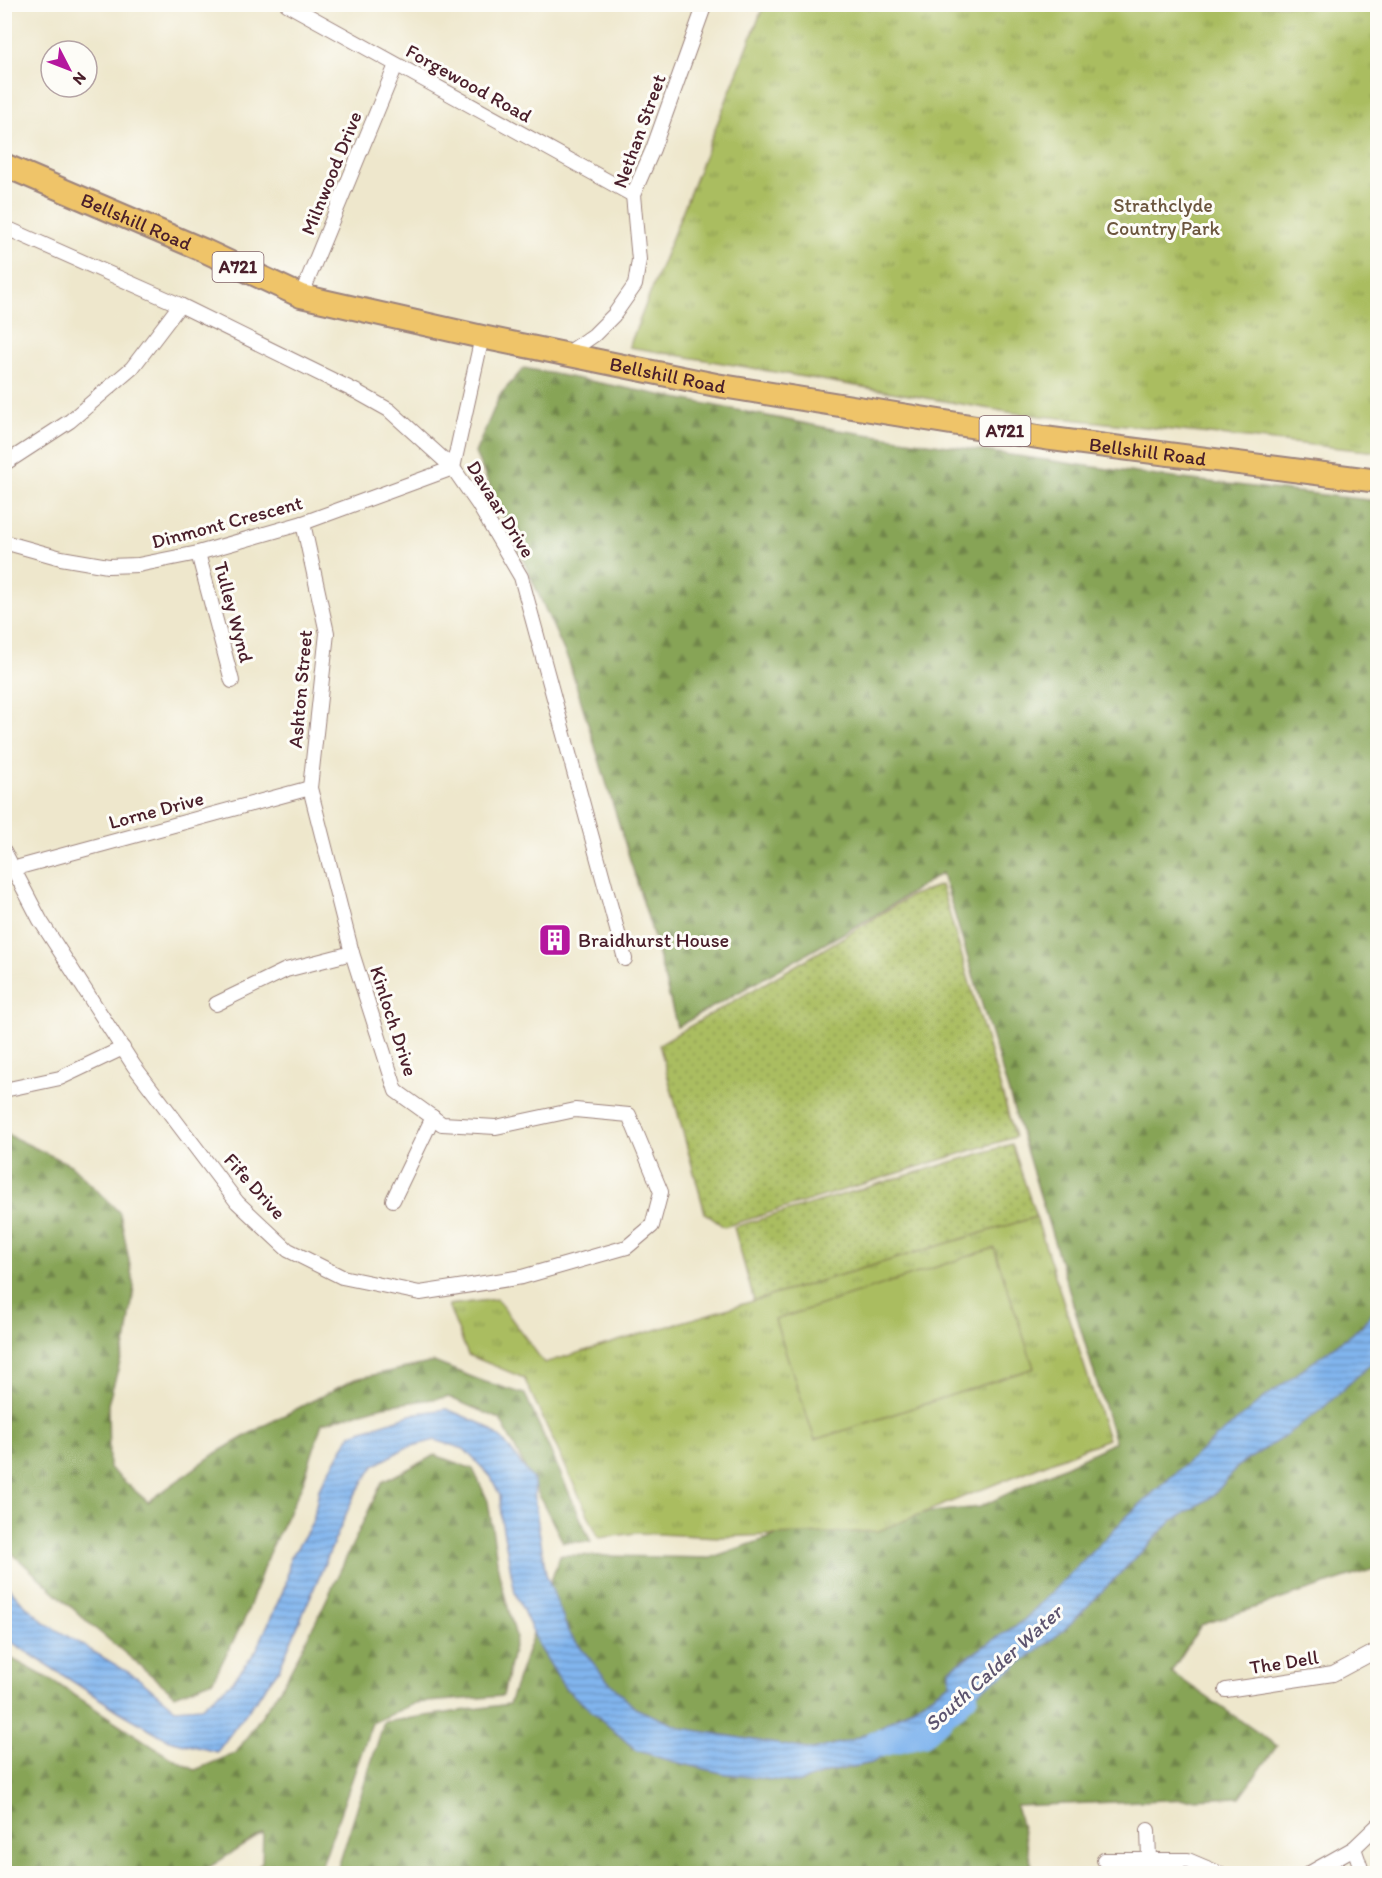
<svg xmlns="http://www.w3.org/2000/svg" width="1382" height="1878" font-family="Itim,sans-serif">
<defs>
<pattern id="grass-dots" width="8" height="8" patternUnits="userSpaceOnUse" patternTransform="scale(1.5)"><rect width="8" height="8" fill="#aabd61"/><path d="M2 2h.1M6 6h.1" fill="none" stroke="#8c9950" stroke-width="1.8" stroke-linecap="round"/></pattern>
<pattern id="forest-firs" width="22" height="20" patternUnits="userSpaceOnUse" patternTransform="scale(1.5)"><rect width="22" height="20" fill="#87a457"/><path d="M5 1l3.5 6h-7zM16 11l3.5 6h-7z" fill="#708548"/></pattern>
<pattern id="park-tufts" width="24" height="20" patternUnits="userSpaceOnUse" patternTransform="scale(1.5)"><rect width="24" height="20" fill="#aabd61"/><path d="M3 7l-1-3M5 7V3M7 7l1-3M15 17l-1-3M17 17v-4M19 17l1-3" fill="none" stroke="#8c9950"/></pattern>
<pattern id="water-rules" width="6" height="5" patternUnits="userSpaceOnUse" patternTransform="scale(1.5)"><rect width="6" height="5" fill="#81b5ee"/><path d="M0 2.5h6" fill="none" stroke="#6c93c1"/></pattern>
</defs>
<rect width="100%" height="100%" fill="#fdfcf7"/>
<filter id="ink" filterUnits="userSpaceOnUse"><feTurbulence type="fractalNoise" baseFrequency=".0167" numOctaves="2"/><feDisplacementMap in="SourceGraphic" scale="12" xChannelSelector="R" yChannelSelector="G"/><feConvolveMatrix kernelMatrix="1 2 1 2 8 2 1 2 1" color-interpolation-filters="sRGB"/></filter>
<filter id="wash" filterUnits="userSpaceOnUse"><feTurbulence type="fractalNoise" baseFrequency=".008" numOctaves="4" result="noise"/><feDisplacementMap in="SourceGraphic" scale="24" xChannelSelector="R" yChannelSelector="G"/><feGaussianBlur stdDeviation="1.35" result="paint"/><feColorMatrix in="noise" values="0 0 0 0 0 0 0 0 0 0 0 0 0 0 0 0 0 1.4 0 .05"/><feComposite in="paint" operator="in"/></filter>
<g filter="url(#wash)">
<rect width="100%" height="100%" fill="#eee7cc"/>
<g fill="url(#grass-dots)" stroke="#7a6e46" stroke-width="1.5">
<path d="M941 885 1015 1137 724 1227 705 1213 659 1044 819 952 910 896Z"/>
<path d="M1012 1144 1036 1217 754 1301 734 1227Z"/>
</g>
<g fill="url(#forest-firs)" stroke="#686241" stroke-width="1.5">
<path d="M524 368 838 430 1157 476 1377 501V1568L1201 1625 1171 1672 1277 1746 1240 1797 1016 1806 1034 1873 336 1874 384 1722 509 1704 560 1555 710 1558 806 1525 980 1507 1115 1442 942 873 874 916 677 1027 652 931 569 662 475 453 500 395Z"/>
<path d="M4 1133 71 1165 120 1213 134 1287 127 1338 108 1404 109 1468 148 1502 216 1453 265 1425 355 1379 434 1362 482 1381 525 1394 591 1542H563L500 1419 448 1397 383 1406 322 1423 303 1483 268 1555 246 1616 213 1680 175 1695 90 1624 5 1547Z"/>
<path d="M435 1455 473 1469 488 1501 499 1574 516 1637 503 1696 415 1703 372 1723 319 1873H253L262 1862 263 1833 200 1873H5V1655L53 1681 169 1757 195 1770 236 1753 284 1683 321 1611 382 1482Z"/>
</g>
<g fill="url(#park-tufts)" stroke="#7a6e46" stroke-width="1.5">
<path d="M764 5H1377V452L1014 413 629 347Z"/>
<path d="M1036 1217 1108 1439 878 1531 720 1537 636 1533 599 1538 524 1378 468 1355 448 1305 497 1299 544 1363Z"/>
</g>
<path fill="#aabd61" stroke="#7a6e46" stroke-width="1.5" d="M994 1248 1034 1368 815 1440 775 1320Z"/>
<path fill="url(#water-rules)" stroke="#666a8c" stroke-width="1.5" d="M1377 1306V1358L1322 1409 1279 1440 1239 1465 1213 1496 1172 1521 1063 1631 1014 1668 872 1763 829 1772 797 1783 726 1774 667 1760 636 1750 564 1687 540 1648 515 1593 501 1519 500 1496 491 1477 464 1449 435 1440 405 1448 374 1466 354 1496 279 1669 217 1752 169 1740 120 1712 5 1638V1583L21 1601 45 1623 138 1678 175 1709 201 1707 232 1682 256 1651 286 1584 290 1559 313 1522 319 1489 351 1434 417 1413 447 1409 484 1425 503 1440 534 1481 535 1504 546 1574 569 1633 607 1680 635 1708 682 1728 813 1750 854 1739 882 1727 950 1683V1669L1024 1620 1126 1517 1192 1458 1264 1398 1362 1326Z"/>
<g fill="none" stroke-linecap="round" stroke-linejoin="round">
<path stroke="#81b5ee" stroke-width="28" d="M876 1744 922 1733 964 1695"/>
</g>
</g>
<g filter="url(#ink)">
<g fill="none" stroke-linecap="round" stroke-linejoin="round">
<g stroke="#9c837c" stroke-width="16">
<g id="minor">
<path d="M287 4 633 195"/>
<path d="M4 227 180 305 357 392 389 410 453 468 478 504 521 577 625 959"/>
<path d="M301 296 396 65"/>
<path d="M568 353 594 335 614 315 635 285 639 260 633 195 653 149 705 4"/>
<path d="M4 464 70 421 132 368 180 305"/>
<path d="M4 542 61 558 108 566 138 565 198 553 303 523 453 468 482 337"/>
<path d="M198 553 232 681"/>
<path d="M4 851 40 920 134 1066 237 1202 288 1250 342 1277 420 1293 522 1277 627 1247 652 1226 661 1192 629 1115 575 1110 496 1127 442 1124 396 1091 352 953 310 788 327 633 303 523"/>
<path d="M12 869 310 788"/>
<path d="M216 1004 286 970 352 953"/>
<path d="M4 1090 60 1078 123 1048"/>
<path d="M393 1200 433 1117"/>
<path d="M1226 1690 1333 1674 1378 1650"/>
<path d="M1148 1830 1149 1859"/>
<path d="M1354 1848 1363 1874"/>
<path d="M1104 1860H1188L1221 1874"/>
<path d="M1308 1874 1354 1848 1378 1825"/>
</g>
</g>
<g stroke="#9c837c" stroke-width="26">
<g id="primary">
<path id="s1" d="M4 165 203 250 301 296 482 337 716 385 1044 438 1378 481"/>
</g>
</g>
<use href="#minor" stroke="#fff" stroke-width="14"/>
<use href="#primary" stroke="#efc469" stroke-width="22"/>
</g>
</g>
<defs>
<g id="building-square" transform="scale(1.725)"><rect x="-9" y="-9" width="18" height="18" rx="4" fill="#b5179e" stroke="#fdfcf7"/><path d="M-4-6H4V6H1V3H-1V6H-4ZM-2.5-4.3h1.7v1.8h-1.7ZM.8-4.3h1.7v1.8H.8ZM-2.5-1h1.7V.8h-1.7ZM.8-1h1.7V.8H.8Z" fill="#fff"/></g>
</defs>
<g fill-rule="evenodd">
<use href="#building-square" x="555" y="940"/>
</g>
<g text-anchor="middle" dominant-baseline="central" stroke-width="6" stroke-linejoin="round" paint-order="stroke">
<g fill="#fdfcf7" stroke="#806168" stroke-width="1.5">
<rect x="212.5" y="252" width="51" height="30" rx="4.5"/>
<rect x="979.5" y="416" width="51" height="30" rx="4.5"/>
</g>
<g font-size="18" font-weight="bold" fill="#4a1f2b">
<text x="238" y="267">A721</text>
<text x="1005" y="431">A721</text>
</g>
<g font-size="20" fill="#4a1f2b" stroke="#fdfcf7">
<text transform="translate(469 83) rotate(29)">Forgewood Road</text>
<text transform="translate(639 131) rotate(-70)">Nethan Street</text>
<text transform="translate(331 173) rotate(-68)">Milnwood Drive</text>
<text stroke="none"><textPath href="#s1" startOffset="144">Bellshill Road</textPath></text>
<text stroke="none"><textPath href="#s1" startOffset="700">Bellshill Road</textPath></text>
<text stroke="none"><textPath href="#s1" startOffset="1186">Bellshill Road</textPath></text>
<text transform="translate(501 509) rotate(58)">Davaar Drive</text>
<text transform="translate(227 522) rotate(-15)">Dinmont Crescent</text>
<text transform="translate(234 612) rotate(75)">Tulley Wynd</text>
<text transform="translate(300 689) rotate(-85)">Ashton Street</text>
<text transform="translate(156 810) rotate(-15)">Lorne Drive</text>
<text transform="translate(394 1021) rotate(72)">Kinloch Drive</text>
<text transform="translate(255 1186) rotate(48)">Fife Drive</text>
<text transform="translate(1284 1662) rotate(-9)">The Dell</text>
</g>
<g font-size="20" fill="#6c563e" stroke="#fdfcf7">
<text x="1163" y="205">Strathclyde<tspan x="1163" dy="23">Country Park</tspan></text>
</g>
<g font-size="20" fill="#4a1f2b" stroke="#fdfcf7" text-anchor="start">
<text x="578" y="940">Braidhurst House</text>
</g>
<g font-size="21" font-style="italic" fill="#5d546f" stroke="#fdfcf7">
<text transform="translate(993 1668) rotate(-42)">South Calder Water</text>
</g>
</g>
<rect width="1382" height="1878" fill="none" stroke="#fdfcf7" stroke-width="24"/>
<g transform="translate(69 69) rotate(132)"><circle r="28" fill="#fdfcf7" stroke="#b5a4a5" stroke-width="1.5"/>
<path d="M0-4.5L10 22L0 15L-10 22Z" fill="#b5179e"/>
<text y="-9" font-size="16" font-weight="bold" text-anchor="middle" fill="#4a1f2b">N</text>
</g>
</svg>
